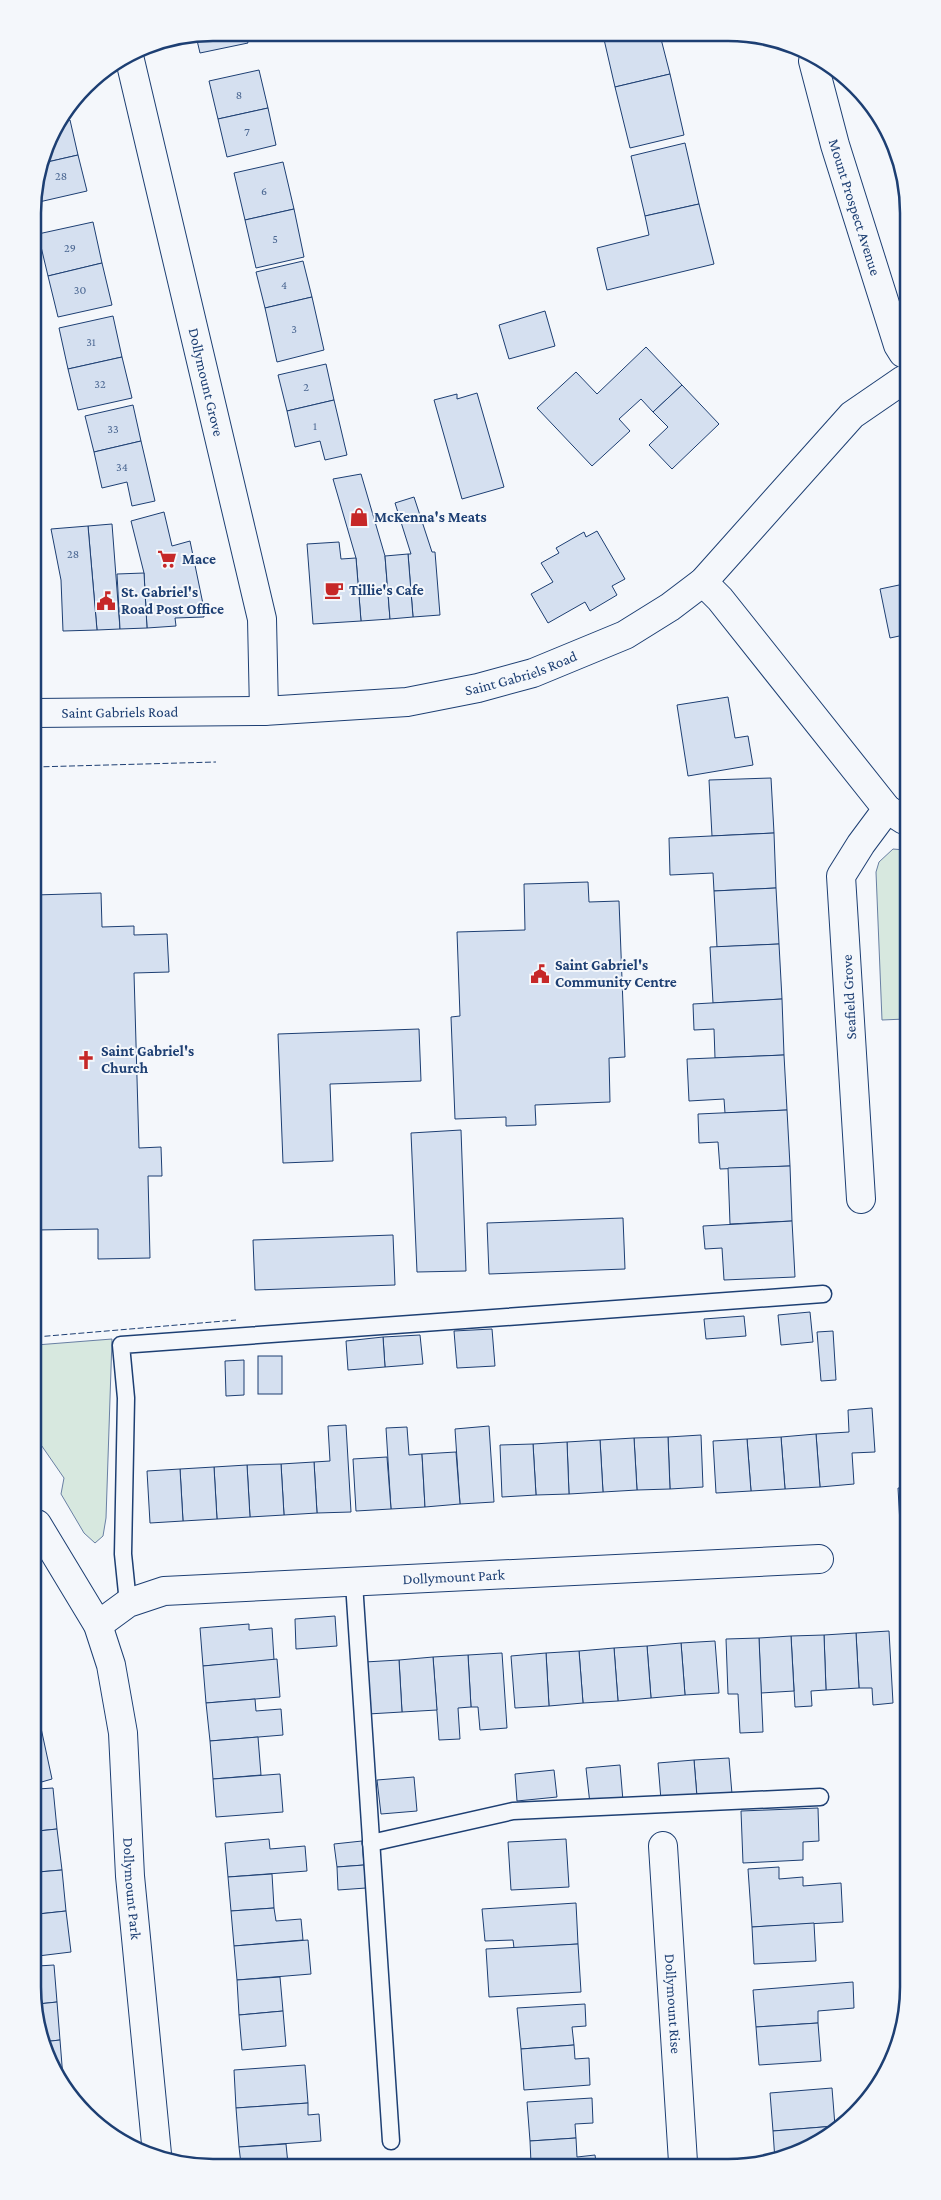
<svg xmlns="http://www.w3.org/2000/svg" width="941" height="2200" font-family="'Crimson Pro',serif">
<rect width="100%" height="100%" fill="#f4f7fb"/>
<g fill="#d7e8df" stroke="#687fa3">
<path d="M893 849 905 850V1019L882 1020 876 872 879 862Z"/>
<path d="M112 1339 106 1518 103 1536 95 1543 84 1533 61 1494 64 1478 37 1439 36 1345Z"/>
</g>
<g fill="#d5e0f0" stroke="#1d3f73">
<path d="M213 32 245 33 248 43 200 53 196 36Z"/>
<path d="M603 35H660L670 74 615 87Z"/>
<path d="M259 70 268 108 218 119 209 81Z"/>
<path d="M670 74 684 135 630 148 615 87Z"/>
<path d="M268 108 276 145 227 157 218 119Z"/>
<path d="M70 120 78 155 43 163 51 133 60 122Z"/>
<path d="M685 143 699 204 645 216 631 156Z"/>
<path d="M78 155 87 191 39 202 36 189 43 163Z"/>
<path d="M283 162 294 209 245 220 234 173Z"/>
<path d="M699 204 714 264 607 290 597 248 649 235 645 216Z"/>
<path d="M294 209 304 257 256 268 245 220Z"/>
<path d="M93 222 102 263 48 276 38 234Z"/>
<path d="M303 261 312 297 265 308 256 272Z"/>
<path d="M102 263 112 305 58 317 48 276Z"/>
<path d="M312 297 324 350 277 362 265 308Z"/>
<path d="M545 311 555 346 509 359 499 325Z"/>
<path d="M113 316 122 357 68 369 59 328Z"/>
<path d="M646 347 682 385 653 412 641 399 619 419 630 431 592 466 537 408 576 372 597 394Z"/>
<path d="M122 357 132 398 78 410 68 369Z"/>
<path d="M326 364 334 400 287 411 278 375Z"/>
<path d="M682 385 719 424 672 469 649 445 668 427 653 412Z"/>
<path d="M477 393 504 487 462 499 434 400 457 394V399Z"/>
<path d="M334 400 347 455 325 460 320 441 295 447 287 411Z"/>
<path d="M133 405 141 441 94 452 85 416Z"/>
<path d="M141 441 155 501 132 506 127 482 102 488 94 452Z"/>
<path d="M361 474 385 556 390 619 361 621 356 558 333 479Z"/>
<path d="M414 497 432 552H435L440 615 413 617 408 554H411L395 503Z"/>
<path d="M164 512 172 546 190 541 203 604 204 617 175 618 176 626 147 628 144 573 131 521Z"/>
<path d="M112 524 120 629 97 630 88 526Z"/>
<path d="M88 526 97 630 63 631 61 580 51 529Z"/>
<path d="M597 531 625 579 612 586 617 595 590 611 585 602 548 623 531 594 553 582 541 563 559 553 556 548 584 532 586 537Z"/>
<path d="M339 542 341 559 356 558 361 621 313 624 307 544Z"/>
<path d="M408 554 413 617 390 619 385 556Z"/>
<path d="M144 573 147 628 120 629 117 574Z"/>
<path d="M904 584V635L890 638 880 589Z"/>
<path d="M728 697 735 738 748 736 753 765 688 776 677 705Z"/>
<path d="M771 778 774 833 712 836 709 780Z"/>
<path d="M774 833 776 888 714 891 713 873 670 875 669 838Z"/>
<path d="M588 882 589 902 619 901 625 1057 609 1058 610 1102 535 1105 536 1125 506 1126V1117L455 1119 451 1017 460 1016 457 932 525 930 524 884Z"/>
<path d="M776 888 779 944 717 947 714 891Z"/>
<path d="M101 893 102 927 134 926V935L167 934 169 972 134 973 139 1148 161 1147 162 1176H148L150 1258 98 1259V1229L36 1230 35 895Z"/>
<path d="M779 944 782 999 713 1003 710 947Z"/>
<path d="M782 999 784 1055 715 1058 714 1029 694 1030 693 1004Z"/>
<path d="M419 1029 421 1081 330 1084 333 1161 283 1163 278 1034Z"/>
<path d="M784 1055 787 1110 725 1113 724 1099 689 1101 687 1059Z"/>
<path d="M787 1110 790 1166 720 1169 718 1142 699 1143 698 1114Z"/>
<path d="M461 1130 466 1271 417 1272 411 1133Z"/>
<path d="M790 1166 792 1221 730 1224 728 1168Z"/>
<path d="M623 1218 625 1269 489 1274 487 1223Z"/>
<path d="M792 1221 795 1277 724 1280 722 1248 705 1249 703 1226Z"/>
<path d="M393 1235 395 1285 255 1290 253 1240Z"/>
<path d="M810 1312 813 1342 781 1345 778 1315Z"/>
<path d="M744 1316 746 1336 706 1339 704 1319Z"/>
<path d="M492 1329 495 1366 457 1368 454 1331Z"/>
<path d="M833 1331 836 1380 821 1381 817 1332Z"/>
<path d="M420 1335 423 1364 385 1367 383 1337Z"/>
<path d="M383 1337 385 1367 348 1370 346 1341Z"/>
<rect x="258" y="1356" width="24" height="38"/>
<path d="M244 1360V1395L226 1396 225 1361Z"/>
<path d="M872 1408 875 1452 852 1453 854 1484 820 1487 816 1434 849 1432 848 1410Z"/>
<path d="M346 1425 351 1512 317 1513 314 1462 330 1461 328 1426Z"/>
<path d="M489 1426 494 1502 460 1504 455 1429Z"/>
<path d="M407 1427 409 1455 422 1454 425 1507 391 1509 386 1428Z"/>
<path d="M816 1434 820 1487 785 1489 781 1437Z"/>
<path d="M701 1435 703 1487 670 1489 668 1437Z"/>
<path d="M668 1437 670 1489 637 1490 634 1438Z"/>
<path d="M781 1437 785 1489 751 1491 747 1439Z"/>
<path d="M634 1438 637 1490 603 1492 600 1440Z"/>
<path d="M747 1439 751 1491 716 1493 713 1441Z"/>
<path d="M600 1440 603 1492 569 1494 567 1442Z"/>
<path d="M567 1442 569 1494 536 1495 533 1444Z"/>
<path d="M533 1444 536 1495 502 1497 500 1445Z"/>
<path d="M456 1452 460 1504 425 1507 422 1454Z"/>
<path d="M387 1457 391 1509 356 1511 353 1459Z"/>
<path d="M314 1462 317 1513 284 1515 281 1464Z"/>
<path d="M281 1464 284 1515 250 1517 247 1465Z"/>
<path d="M247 1465 250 1517 217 1519 214 1467Z"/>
<path d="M214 1467 217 1519 183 1521 180 1469Z"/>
<path d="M180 1469 183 1521 150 1523 147 1471Z"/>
<path d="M898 1488H907V1523L900 1524Z"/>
<path d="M907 1523V1559H902L900 1524Z"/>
<path d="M902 1559H907V1594H904Z"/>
<path d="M904 1594H907V1629Z"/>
<path d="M335 1616 337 1646 296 1649 295 1619Z"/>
<path d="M249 1624V1630L272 1628 274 1660 203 1666 200 1628Z"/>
<path d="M889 1631 893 1703 873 1705 872 1688H859L856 1633Z"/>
<path d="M856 1633 859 1688 826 1690 824 1635Z"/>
<path d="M824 1635 826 1690 811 1691 812 1706 795 1707 791 1636Z"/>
<path d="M791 1636 794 1691 761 1693 759 1638Z"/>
<path d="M759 1638 763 1732 740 1733 738 1694H728L726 1639Z"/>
<path d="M715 1641 719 1693 685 1695 681 1643Z"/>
<path d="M681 1643 685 1695 651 1698 647 1646Z"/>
<path d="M647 1646 651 1698 618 1701 614 1648Z"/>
<path d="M614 1648 618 1701 583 1703 579 1651Z"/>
<path d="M579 1651 583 1703 549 1706 546 1653Z"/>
<path d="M502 1653 507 1728 480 1730 478 1707H471L468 1655Z"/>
<path d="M546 1653 549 1706 515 1708 511 1656Z"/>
<path d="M468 1655 471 1707 458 1708 460 1739 439 1740 433 1657Z"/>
<path d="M433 1657 437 1710 402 1712 399 1660Z"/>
<path d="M277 1659 280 1697 206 1703 203 1666Z"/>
<path d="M399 1660 402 1712 368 1714 365 1662Z"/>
<path d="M255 1699 256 1711 281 1709 283 1735 210 1741 206 1703Z"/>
<path d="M41 1728 52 1779 38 1783V1729Z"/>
<path d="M258 1737 261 1775 213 1779 210 1741Z"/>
<path d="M729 1758 732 1794 697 1797 694 1760Z"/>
<path d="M694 1760 697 1797 661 1800 658 1763Z"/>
<path d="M620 1765 623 1801 590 1804 586 1768Z"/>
<path d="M554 1770 557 1797 517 1801 515 1774Z"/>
<path d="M280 1774 283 1812 216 1817 213 1779Z"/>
<path d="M414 1777 417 1811 381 1814 377 1780Z"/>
<path d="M53 1788 57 1829 38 1831V1789Z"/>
<path d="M818 1808 819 1841 803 1842V1860L743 1863 741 1811Z"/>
<path d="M57 1829 62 1870 38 1872V1831Z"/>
<path d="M269 1839 270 1849 305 1846 307 1871 228 1877 225 1843Z"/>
<path d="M566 1839 569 1887 511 1890 508 1842Z"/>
<path d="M362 1841 364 1865 337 1867 334 1844Z"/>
<path d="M364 1865 366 1888 338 1890 337 1867Z"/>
<path d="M779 1867V1879L803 1877V1886L841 1883 843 1922 752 1927 748 1869Z"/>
<path d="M62 1870 66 1911 38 1914V1872Z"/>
<path d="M272 1874 274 1908 231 1911 228 1877Z"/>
<path d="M576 1903 578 1944 514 1948 513 1940 485 1941 482 1909Z"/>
<path d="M274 1908 276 1921 301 1919 303 1940 234 1946 231 1911Z"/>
<path d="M66 1911 71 1952 38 1956V1914Z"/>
<path d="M814 1923 816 1961 754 1964 752 1927Z"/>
<path d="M308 1940 311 1974 237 1980 234 1946Z"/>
<path d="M578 1944 581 1992 489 1997 486 1949Z"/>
<path d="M54 1965 57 2002 38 2004V1966Z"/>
<path d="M280 1977 283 2011 239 2015 237 1980Z"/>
<path d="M853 1982 854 2008 818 2011V2023L756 2027 753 1990Z"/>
<path d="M57 2002 60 2040 42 2042 39 2033 38 2004Z"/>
<path d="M585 2004 586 2026 572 2027 574 2045 521 2049 517 2008Z"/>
<path d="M283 2011 286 2046 242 2050 239 2015Z"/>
<path d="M818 2023 821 2061 759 2065 756 2027Z"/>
<path d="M60 2040 63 2078H58L42 2042Z"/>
<path d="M574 2045 575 2059 589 2058 590 2085 524 2090 521 2049Z"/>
<path d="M305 2065 308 2103 236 2108 234 2070Z"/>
<path d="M832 2088 835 2126 773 2131 770 2093Z"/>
<path d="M592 2098 593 2123 575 2124 576 2138 530 2141 527 2102Z"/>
<path d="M308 2103V2115L319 2114 321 2141 239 2147 236 2108Z"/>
<path d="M835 2126V2130L828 2137 775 2161 773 2131Z"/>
<path d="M576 2138 577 2157 595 2155 596 2162 531 2163 530 2141Z"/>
<path d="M286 2144 288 2164H241L239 2147Z"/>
</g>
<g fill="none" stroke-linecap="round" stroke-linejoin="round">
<g stroke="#1d3f73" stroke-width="19">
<g id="lane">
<path d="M354 1583 391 2141"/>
<path d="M128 1603 123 1554 126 1398 121 1345 823 1294"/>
<path d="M371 1843 513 1811 820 1797"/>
</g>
</g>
<g stroke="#1d3f73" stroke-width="30">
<g id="street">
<path id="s1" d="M129 56 262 619 264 711"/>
<path id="s2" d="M813 61 835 145 898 345 903 353"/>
<path d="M703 582 720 599 887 809 904 820"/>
<path id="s3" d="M34 713 264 711 407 702 478 688 533 673 625 635 670 607 703 582 852 415 903 380"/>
<path d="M861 1199 841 876 861 844 887 809"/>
<path id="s4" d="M37 1524 98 1625 111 1665 123 1733 130 1876 157 2154"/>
<path id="s5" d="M98 1625 128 1603 164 1591 819 1559"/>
<path id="s6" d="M663 1846 683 2162"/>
</g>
</g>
<use href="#lane" stroke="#f4f7fb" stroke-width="16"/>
<use href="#street" stroke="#f4f7fb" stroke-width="28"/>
<g stroke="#1d3f73" stroke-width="1" stroke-dasharray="6 2.5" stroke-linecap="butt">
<path d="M35 767 216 762"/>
<path d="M36 1337 236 1320"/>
</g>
</g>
<defs>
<g id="shop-bare" transform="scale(1.5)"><path d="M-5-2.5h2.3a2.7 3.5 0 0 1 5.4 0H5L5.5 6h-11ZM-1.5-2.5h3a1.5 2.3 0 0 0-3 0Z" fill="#c62828" stroke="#f4f7fb" stroke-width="2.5" paint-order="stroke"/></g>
<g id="supermarket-bare" transform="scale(1.5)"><path d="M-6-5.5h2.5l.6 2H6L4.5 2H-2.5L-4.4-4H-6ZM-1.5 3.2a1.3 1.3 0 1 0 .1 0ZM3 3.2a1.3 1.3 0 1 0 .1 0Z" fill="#c62828" stroke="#f4f7fb" stroke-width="2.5" paint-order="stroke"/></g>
<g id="cafe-bare" transform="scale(1.5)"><path d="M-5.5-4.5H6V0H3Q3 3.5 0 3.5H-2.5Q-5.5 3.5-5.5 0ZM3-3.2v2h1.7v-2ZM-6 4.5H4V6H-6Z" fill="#c62828" stroke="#f4f7fb" stroke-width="2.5" paint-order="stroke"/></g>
<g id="civic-bare" transform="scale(1.5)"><path d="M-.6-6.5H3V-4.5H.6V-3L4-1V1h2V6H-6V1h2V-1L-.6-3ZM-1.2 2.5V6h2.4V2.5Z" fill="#c62828" stroke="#f4f7fb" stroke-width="2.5" paint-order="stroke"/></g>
<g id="church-bare" transform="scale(1.5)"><path d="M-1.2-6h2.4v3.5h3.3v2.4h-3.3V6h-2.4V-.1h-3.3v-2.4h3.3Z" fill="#c62828" stroke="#f4f7fb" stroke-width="2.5" paint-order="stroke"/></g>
</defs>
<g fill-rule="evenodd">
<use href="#shop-bare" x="359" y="517"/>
<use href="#supermarket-bare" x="167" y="559"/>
<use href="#cafe-bare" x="334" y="590"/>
<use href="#civic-bare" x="106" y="601"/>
<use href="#civic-bare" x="540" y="974"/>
<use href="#church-bare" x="86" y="1060"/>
</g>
<g text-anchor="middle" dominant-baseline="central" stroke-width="4" stroke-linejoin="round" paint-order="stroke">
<g font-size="12" fill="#4b6792">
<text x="239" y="95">8</text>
<text x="247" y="132">7</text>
<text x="61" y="176">28</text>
<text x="264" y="191">6</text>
<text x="275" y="239">5</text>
<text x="70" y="248">29</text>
<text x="284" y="285">4</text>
<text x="80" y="290">30</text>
<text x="294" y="329">3</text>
<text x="91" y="342">31</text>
<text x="100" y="384">32</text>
<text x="306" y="387">2</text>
<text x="315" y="426">1</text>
<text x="113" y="429">33</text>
<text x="122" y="467">34</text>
<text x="73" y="554">28</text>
</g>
<g font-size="15" fill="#1d3f73" stroke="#f4f7fb">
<text stroke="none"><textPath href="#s2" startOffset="152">Mount Prospect Avenue</textPath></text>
<text stroke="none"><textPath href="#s1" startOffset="335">Dollymount Grove</textPath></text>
<text stroke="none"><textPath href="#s3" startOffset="491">Saint Gabriels Road</textPath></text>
<text stroke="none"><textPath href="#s3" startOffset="86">Saint Gabriels Road</textPath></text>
<text transform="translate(849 997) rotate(-93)">Seafield Grove</text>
<text stroke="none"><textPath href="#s5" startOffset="365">Dollymount Park</textPath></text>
<text stroke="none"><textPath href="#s4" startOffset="385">Dollymount Park</textPath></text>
<text stroke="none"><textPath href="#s6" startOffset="158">Dollymount Rise</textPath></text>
</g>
<g font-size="15" font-weight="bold" fill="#1d3f73" stroke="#f4f7fb" text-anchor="start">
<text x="374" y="517">McKenna's Meats</text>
<text x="182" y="559">Mace</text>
<text x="349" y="590">Tillie's Cafe</text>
<text x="121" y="592">St. Gabriel's<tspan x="121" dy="17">Road Post Office</tspan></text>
<text x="555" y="965">Saint Gabriel's<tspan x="555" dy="17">Community Centre</tspan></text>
<text x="101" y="1051">Saint Gabriel's<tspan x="101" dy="17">Church</tspan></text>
</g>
</g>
<path d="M0 0H941V2200H0ZM213 41H728A172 172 0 0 1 900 213V1987A172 172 0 0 1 728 2159H213A172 172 0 0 1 41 1987V213A172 172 0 0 1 213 41Z" fill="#f4f7fb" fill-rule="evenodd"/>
<path fill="none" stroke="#1d3f73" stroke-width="2.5" d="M213 41H728A172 172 0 0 1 900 213V1987A172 172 0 0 1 728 2159H213A172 172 0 0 1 41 1987V213A172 172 0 0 1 213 41Z"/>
</svg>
